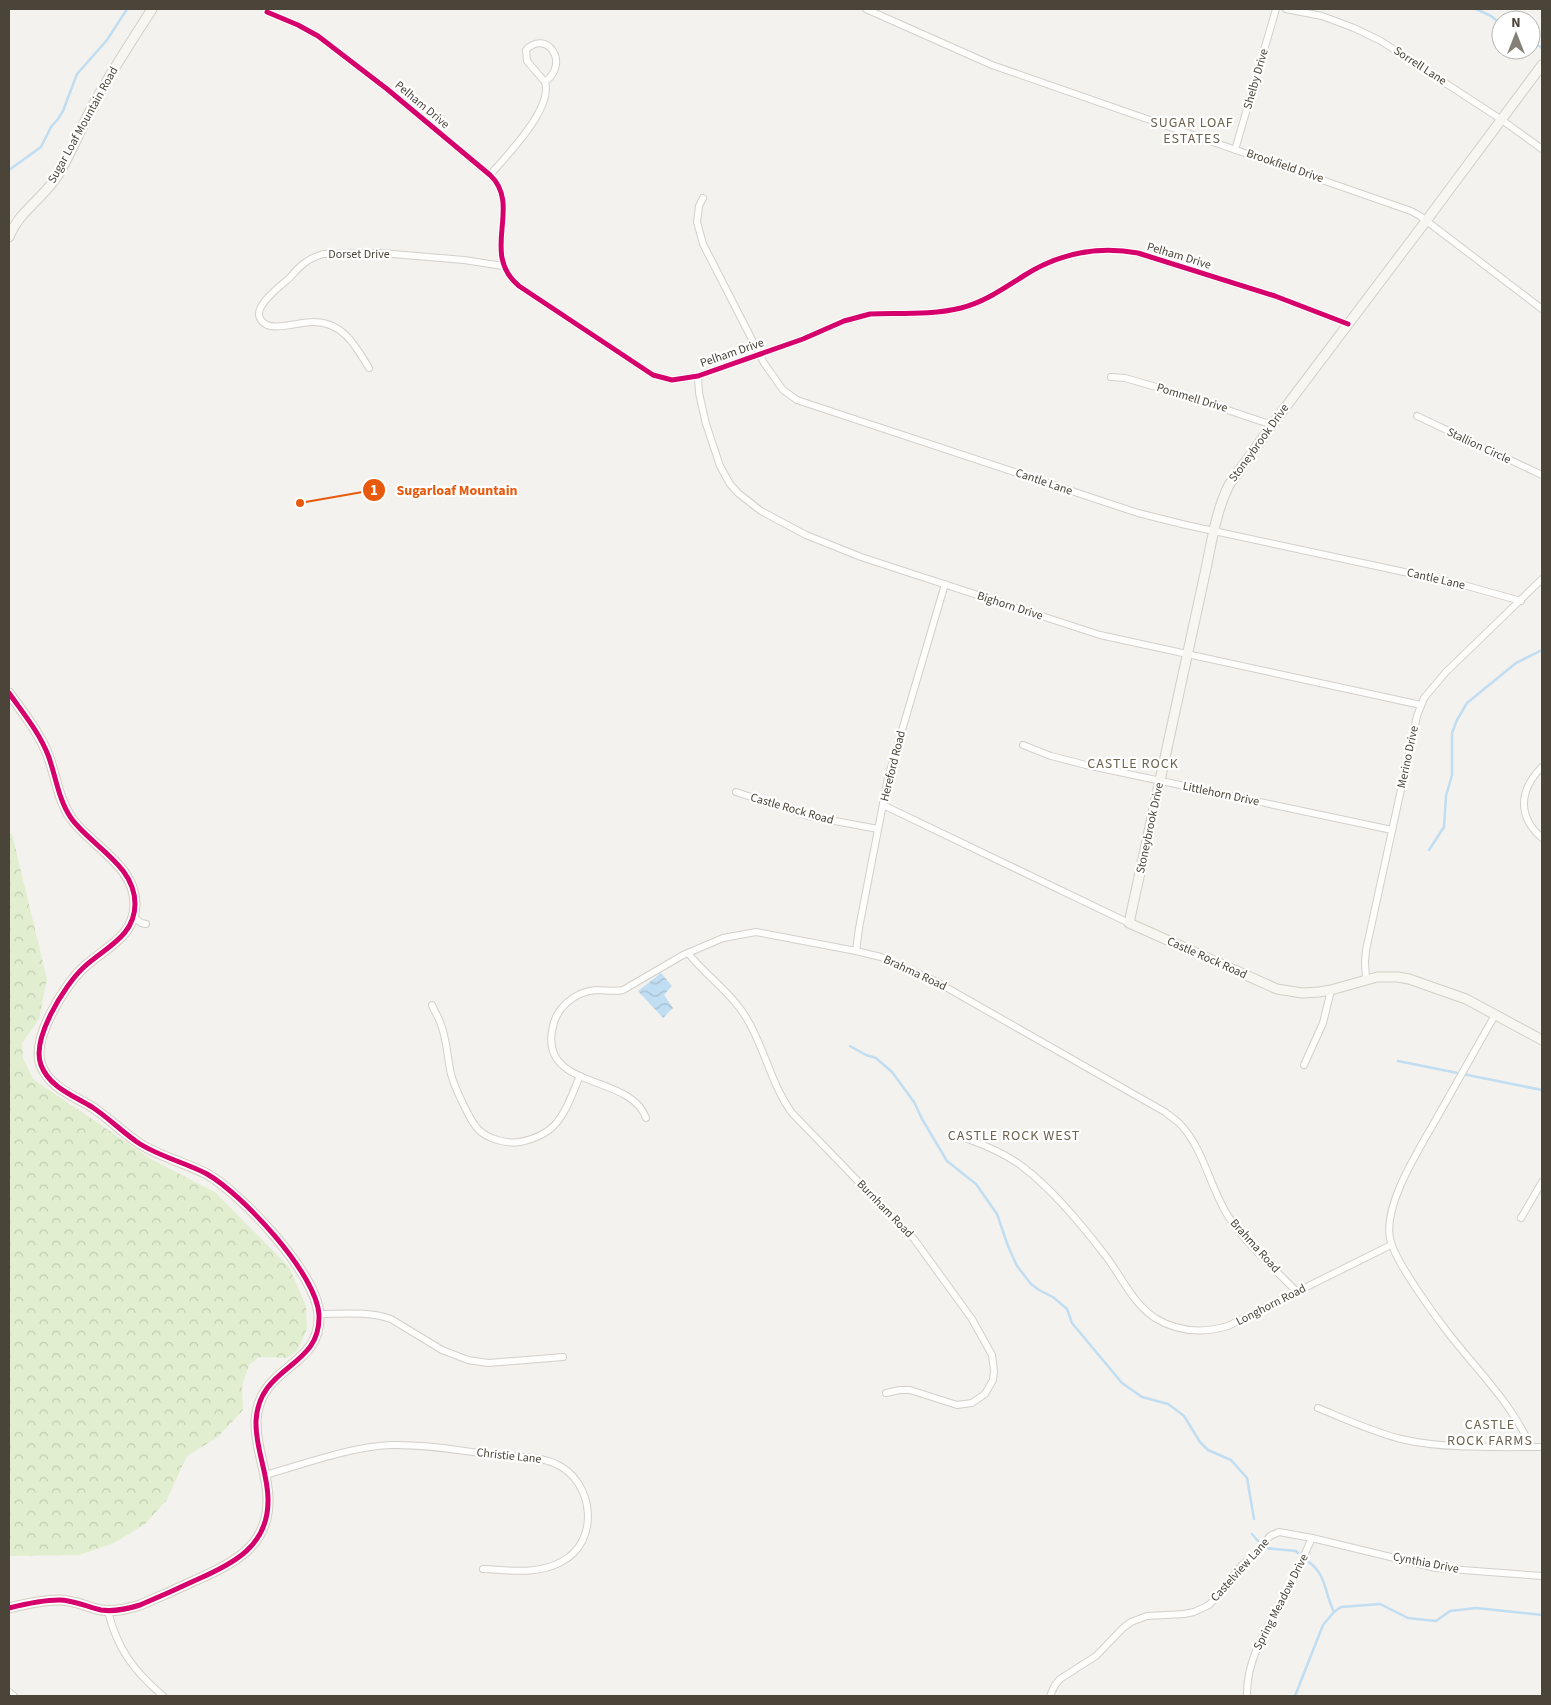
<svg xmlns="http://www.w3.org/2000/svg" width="1551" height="1705" font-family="'Source Sans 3',sans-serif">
<defs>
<pattern id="forest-crowns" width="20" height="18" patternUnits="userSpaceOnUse" patternTransform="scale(1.25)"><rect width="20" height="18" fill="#e1eecf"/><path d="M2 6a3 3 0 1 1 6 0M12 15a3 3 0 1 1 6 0" fill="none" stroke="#c3cdb2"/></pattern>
<pattern id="water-waves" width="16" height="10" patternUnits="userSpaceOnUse" patternTransform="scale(1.25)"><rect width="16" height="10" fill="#c0ddf1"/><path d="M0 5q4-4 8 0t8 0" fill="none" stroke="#a6bfcf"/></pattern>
</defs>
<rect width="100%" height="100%" fill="#f4f2ee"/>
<path fill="url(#forest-crowns)" d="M9 833 12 834 47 979 39 1019 22 1043 23 1058 33 1079 151 1159 216 1193 289 1267 306 1306 307 1329 297 1351 287 1358 259 1357 249 1365 242 1386 243 1410 218 1437 187 1456 166 1501 145 1524 114 1543 79 1555 9 1556Z"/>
<path fill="url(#water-waves)" d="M661 973 672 986 664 995 673 1008 663 1018 638 991Z"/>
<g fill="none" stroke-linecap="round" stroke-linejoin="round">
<g stroke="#c0ddf1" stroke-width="2.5">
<path d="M1476 9 1491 16 1501 24"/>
<path d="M1531 41 1542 48"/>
<path d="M9 170 41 147 51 127 58 119 63 111 77 74 107 40 127 9"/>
<path d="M1429 850 1444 827 1446 796 1452 775V733L1457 720 1467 703 1516 663 1542 650"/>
<path d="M850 1046 866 1055 876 1058 892 1072 914 1102 922 1119 947 1161 976 1184 997 1214 1008 1246 1017 1266 1031 1284 1039 1290 1053 1297 1067 1309 1072 1323 1122 1383 1142 1397 1168 1404 1175 1409 1184 1416 1200 1442 1208 1450 1231 1460 1247 1478 1254 1519"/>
<path d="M1398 1061 1542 1090"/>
<path d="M1252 1534 1258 1541"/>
<path d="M1265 1548 1296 1551 1298 1553"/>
<path d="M1309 1562C1327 1576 1324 1592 1334 1612"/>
<path d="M1295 1696 1323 1625 1334 1612 1341 1607 1380 1604 1408 1618 1436 1621 1450 1611 1476 1608 1542 1615"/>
</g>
<g stroke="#d2d0cb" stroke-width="8">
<g id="street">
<path d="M866 9 992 65 1411 211 1420 216 1542 309"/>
<path d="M1286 9 1322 16 1354 28 1381 41 1502 120 1542 149"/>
<path d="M267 12 298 25 318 36 387 89 490 175C523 206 479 253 519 286L653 375 672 380 698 376 803 339 844 321 870 314C898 313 934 315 961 308 985 302 1004 288 1025 275 1060 253 1098 246 1138 253L1275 296 1348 324"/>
<path d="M1235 150 1276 9"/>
<path d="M490 175C507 155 553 109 545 82 571 62 546 29 526 50L527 61 545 82"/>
<path d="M703 198 699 206 697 222 703 244 764 363 783 390 797 400 1138 513 1186 525 1460 584 1521 601"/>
<path d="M369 368C355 345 343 322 313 322 305 322 298 324 290 325 283 326 274 328 267 325 244 313 277 289 286 281 293 275 298 267 306 262 311 258 317 256 323 254L381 253 464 260 503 266"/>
<path d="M698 376 699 393 706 424 720 466 730 484 738 493 761 511 806 535 861 557 1100 635 1421 705"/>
<path d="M1111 377 1125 378 1177 393 1272 425"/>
<path d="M1417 416 1542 475"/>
<path d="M1023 745 1051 756 1086 765 1392 830"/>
<path d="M1542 767C1519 790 1517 816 1542 838"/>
<path d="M736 792 808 816 878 829"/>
<path d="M883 805 1129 923"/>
<path d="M134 917 141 923 146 924"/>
<path d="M856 951 859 928 888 778 945 584"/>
<path d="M688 953C706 976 732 993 747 1019 765 1049 771 1084 792 1113L914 1239 972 1319 992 1355 994 1371 993 1380 985 1394 972 1403 957 1405 910 1390H900L886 1393"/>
<path d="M1366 980 1365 962 1366 950 1417 716 1424 698 1446 672 1542 579"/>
<path d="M432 1005C434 1011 438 1016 440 1022 447 1038 447 1057 451 1074 454 1086 470 1121 478 1129 487 1139 507 1144 520 1142 561 1134 565 1110 580 1076"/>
<path d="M1495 1015C1476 1048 1458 1081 1439 1114 1422 1145 1383 1203 1390 1238 1393 1259 1435 1316 1449 1334 1478 1371 1512 1404 1531 1447"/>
<path d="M1304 1065 1323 1023 1331 990"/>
<path d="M646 1118C631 1074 542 1090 552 1031 555 1008 574 992 596 990 606 990 614 992 623 990L683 955 723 938 756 932 856 951 881 957 935 981 1165 1112C1170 1116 1176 1120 1180 1124 1205 1150 1210 1190 1230 1219 1248 1246 1274 1268 1297 1292"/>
<path d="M965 1138C985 1145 1006 1154 1023 1167 1052 1189 1086 1230 1108 1259 1123 1280 1134 1304 1155 1318 1178 1332 1204 1333 1228 1326L1391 1245"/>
<path d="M1521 1218 1542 1182"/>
<path d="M319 1314C343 1314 368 1311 391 1319L442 1350 468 1360 488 1363 563 1357"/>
<path d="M1318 1408C1345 1419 1373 1432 1401 1439 1444 1449 1497 1447 1542 1447"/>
<path d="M265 1475C304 1464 350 1447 390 1445 425 1444 461 1451 496 1455 513 1457 540 1456 556 1464 594 1481 601 1542 561 1562 537 1575 509 1570 483 1569"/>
<path d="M108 1611C117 1649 134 1671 163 1696"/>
<path d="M9 1692 14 1696"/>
<path d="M1050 1696 1055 1685 1060 1679 1096 1656 1123 1628 1131 1622 1147 1616 1184 1614 1194 1612 1209 1605 1220 1593 1240 1567 1260 1549 1270 1536 1279 1532 1312 1538 1436 1568 1542 1576"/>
<path d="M1247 1696C1246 1657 1270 1623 1288 1590 1297 1573 1304 1555 1312 1538"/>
</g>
</g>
<g stroke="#d3cfc5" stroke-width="11">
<g id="secondary">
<path d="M1542 65 1426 221 1272 425 1229 485C1215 513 1211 547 1204 578L1129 923 1277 989 1302 993 1319 992 1331 990 1377 977H1398L1409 979 1466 999 1542 1040"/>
<path d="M9 237C19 211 44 198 58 175 73 151 82 124 96 100 113 69 133 39 152 9"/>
<path d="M9 693C23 713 39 732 48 755 56 776 58 799 71 818 91 846 135 865 135 904 135 937 104 948 83 968 64 986 31 1039 41 1065 49 1087 74 1096 92 1107 109 1118 123 1133 140 1144 161 1157 186 1163 207 1174 242 1194 317 1274 319 1315 321 1369 259 1364 256 1421 255 1448 268 1473 268 1499 269 1546 233 1564 196 1580 177 1589 159 1597 140 1605 127 1609 115 1612 101 1610 87 1607 74 1600 59 1600 42 1600 25 1604 9 1608"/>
</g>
</g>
<use href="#street" stroke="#fdfdfc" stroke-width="6"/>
<use href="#secondary" stroke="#f7f6f1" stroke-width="9"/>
<g stroke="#fff" stroke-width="8">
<g id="cycleway">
<path d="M267 12 298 25 318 36 387 89 490 175C523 206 479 253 519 286L653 375 672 380 698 376 803 339 844 321 870 314C898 313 934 315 961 308 985 302 1004 288 1025 275 1060 253 1098 246 1138 253L1275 296 1348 324"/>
<path d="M9 693C23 713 39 732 48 755 56 776 58 799 71 818 91 846 135 865 135 904 135 937 104 948 83 968 64 986 31 1039 41 1065 49 1087 74 1096 92 1107 109 1118 123 1133 140 1144 161 1157 186 1163 207 1174 242 1194 317 1274 319 1315 321 1369 259 1364 256 1421 255 1448 268 1473 268 1499 269 1546 233 1564 196 1580 177 1589 159 1597 140 1605 127 1609 115 1612 101 1610 87 1607 74 1600 59 1600 42 1600 25 1604 9 1608"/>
</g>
</g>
<use href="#cycleway" stroke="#d6006c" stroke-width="5"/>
</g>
<g text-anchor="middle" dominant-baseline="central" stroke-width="4.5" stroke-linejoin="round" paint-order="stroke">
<g font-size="12" fill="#4b4439" stroke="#fff">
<text transform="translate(1420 66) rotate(33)">Sorrell Lane</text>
<text transform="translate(1256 79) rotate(-74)">Shelby Drive</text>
<text transform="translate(422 105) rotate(40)">Pelham Drive</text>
<text transform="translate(83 125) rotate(-61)">Sugar Loaf Mountain Road</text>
<text transform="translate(1285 166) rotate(19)">Brookfield Drive</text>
<text x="359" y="254">Dorset Drive</text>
<text transform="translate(1179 256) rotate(17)">Pelham Drive</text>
<text transform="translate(732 353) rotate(-19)">Pelham Drive</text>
<text transform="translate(1192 398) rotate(17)">Pommell Drive</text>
<text transform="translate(1259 443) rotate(-54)">Stoneybrook Drive</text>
<text transform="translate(1479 446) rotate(25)">Stallion Circle</text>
<text transform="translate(1044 482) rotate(19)">Cantle Lane</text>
<text transform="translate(1436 579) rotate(13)">Cantle Lane</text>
<text transform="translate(1010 606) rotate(18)">Bighorn Drive</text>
<text transform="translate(1408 757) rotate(-78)">Merino Drive</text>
<text transform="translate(893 766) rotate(-76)">Hereford Road</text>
<text transform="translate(1221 794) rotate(12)">Littlehorn Drive</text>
<text transform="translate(792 809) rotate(16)">Castle Rock Road</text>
<text transform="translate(1150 828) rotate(-78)">Stoneybrook Drive</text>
<text transform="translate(1207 958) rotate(24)">Castle Rock Road</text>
<text transform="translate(915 973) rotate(25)">Brahma Road</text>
<text transform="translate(885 1209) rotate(46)">Burnham Road</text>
<text transform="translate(1255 1246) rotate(48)">Brahma Road</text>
<text transform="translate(1271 1305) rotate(-27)">Longhorn Road</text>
<text transform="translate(509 1456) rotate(6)">Christie Lane</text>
<text transform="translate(1426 1563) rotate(11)">Cynthia Drive</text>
<text transform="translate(1240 1570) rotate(-48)">Castelview Lane</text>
<text transform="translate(1281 1602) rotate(-63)">Spring Meadow Drive</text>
</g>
<g font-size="14" letter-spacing="1" fill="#6e6250" stroke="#fff">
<text x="1192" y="123">SUGAR LOAF<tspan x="1192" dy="16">ESTATES</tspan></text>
<text x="1133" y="764">CASTLE ROCK</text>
<text x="1014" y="1136">CASTLE ROCK WEST</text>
<text x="1490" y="1425">CASTLE<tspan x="1490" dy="16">ROCK FARMS</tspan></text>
</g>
</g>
<path fill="none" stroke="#e8590c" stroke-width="2" d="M300 503L374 490"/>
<g fill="#e8590c" stroke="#fff" stroke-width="2">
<circle cx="300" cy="503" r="5"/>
<circle cx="374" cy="490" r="12"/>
</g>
<g font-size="15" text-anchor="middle" font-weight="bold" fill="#fff">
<text x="374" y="495">1</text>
</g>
<g font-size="14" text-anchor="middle" font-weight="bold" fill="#e8590c" stroke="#fff" stroke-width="4.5" stroke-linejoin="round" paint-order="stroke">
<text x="457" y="495">Sugarloaf Mountain</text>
</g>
<rect width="1551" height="1705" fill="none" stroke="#4b4439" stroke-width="20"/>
<g transform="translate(1516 35)"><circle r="24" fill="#ffffff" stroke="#b7b4b0"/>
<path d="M0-4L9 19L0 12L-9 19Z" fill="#868178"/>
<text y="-8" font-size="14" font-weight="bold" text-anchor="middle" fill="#4b4439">N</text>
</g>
</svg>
